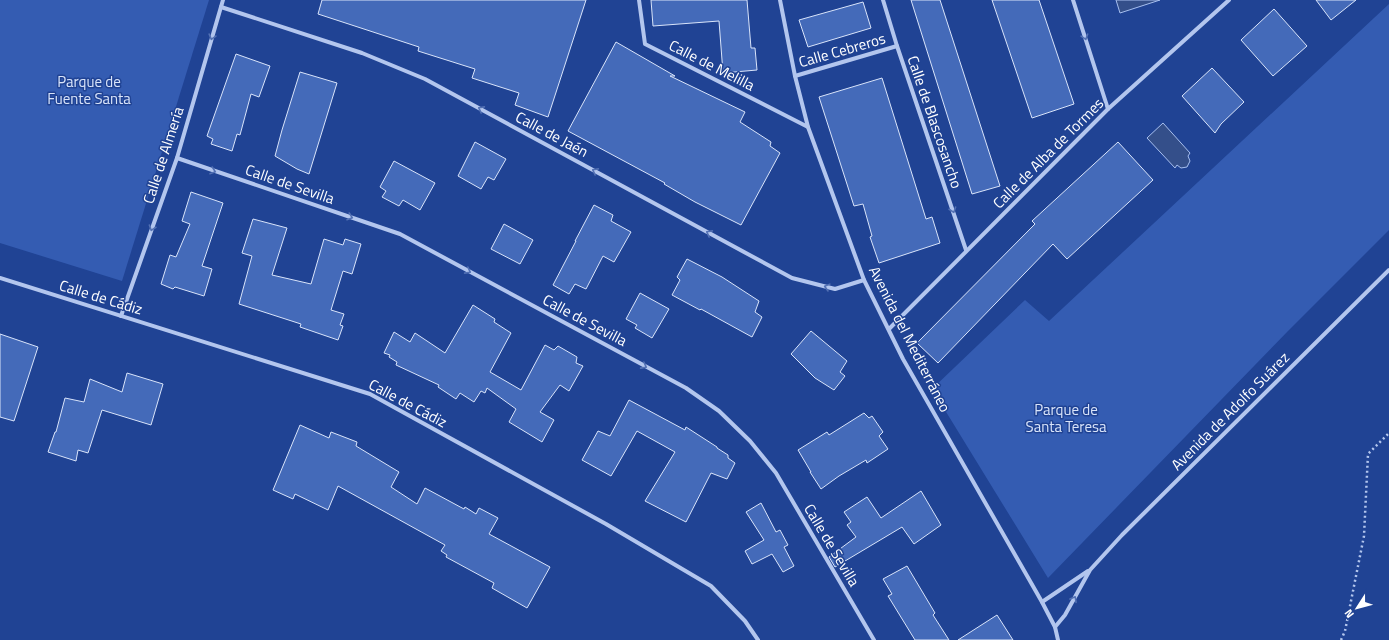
<svg xmlns="http://www.w3.org/2000/svg" width="1389" height="640" font-family="'Titillium Web',sans-serif">
<rect width="100%" height="100%" fill="#204394"/>
<g fill="#345cb2">
<path d="M0 0H209L122 281 0 243Z"/>
<path d="M1389 4V230L1288 331 1048 578 932 389 1025 300 1049 321Z"/>
</g>
<g fill="#344f8a" stroke="#a7bfef">
<path d="M1116 0H1160L1120 13Z"/>
<path d="M1163 123 1190 153 1188 156 1190 161 1187 167 1181 168 1177 165 1175 168 1147 138Z"/>
</g>
<g fill="#446ab9" stroke="#d9e4fa">
<path d="M322 0H586L548 117 515 105 519 93 472 78 475 69 418 51 419 47 318 14Z"/>
<path d="M651 0H747L751 48H755L757 70 723 73 719 21 653 26Z"/>
<path d="M911 0H940L1000 186 972 194Z"/>
<path d="M992 0H1039L1074 104 1032 118Z"/>
<path d="M1316 0H1356L1331 20Z"/>
<path d="M863 2 871 28 808 47 799 20Z"/>
<path d="M1274 9 1307 46 1273 76 1241 40Z"/>
<path d="M616 42 675 76H670L745 112 740 122 771 142 770 146 780 153 741 225 695 202 664 184 665 183 568 131Z"/>
<path d="M236 54 270 66 259 97 251 94 240 135 237 134 232 151 211 144 213 139 207 136Z"/>
<path d="M1212 68 1244 102 1221 124 1215 133 1182 96Z"/>
<path d="M300 72 337 83 309 174 297 169 275 156 282 130Z"/>
<path d="M882 78 926 219 932 217 940 243 879 263 870 237 872 236 863 204 854 206 819 97Z"/>
<path d="M475 142 506 159 494 180 488 177 481 189 458 176Z"/>
<path d="M1118 142 1153 180 1067 259 1053 244 938 363 917 343 1035 224 1032 221Z"/>
<path d="M394 161 435 183 420 210 403 200 399 206 382 197 386 191 380 187Z"/>
<path d="M191 192 223 203 202 266 212 269 204 296 175 287 173 289 161 284 170 255 176 257 190 224 182 221Z"/>
<path d="M594 205 613 215 611 221 631 232 614 262 603 256 586 289 575 284 569 294 553 285 576 241H575Z"/>
<path d="M253 219 287 228 272 275 311 284 324 239 343 245 345 239 361 244 352 274 343 271 331 310 344 314 340 325 343 326 338 340 300 327 301 324 239 304 252 256 242 253Z"/>
<path d="M504 224 533 240 520 264 491 249Z"/>
<path d="M687 259 722 277 759 301 755 312 762 317 752 337 701 309 700 310 672 295 680 280 677 277Z"/>
<path d="M640 293 669 309 652 338 635 328 637 325 626 319Z"/>
<path d="M473 305 495 319 494 322 511 333 490 372 521 390 545 345 554 350 558 346 577 357 576 363 583 366 569 391 560 385 540 412 554 420 542 442 509 422 516 409 487 388 485 393 481 391 474 402 460 393 456 399 438 387 439 385 396 365 397 362 389 357 390 355 384 353 394 332 410 342 415 333 445 353Z"/>
<path d="M811 331 847 361 840 372 845 376 834 390 815 378 791 354Z"/>
<path d="M0 334 38 347 14 421 0 417Z"/>
<path d="M127 373 163 384 151 425 102 410 88 453 78 450 76 461 48 452 55 432H56L65 398 84 402 90 379 122 392Z"/>
<path d="M629 400 685 430 686 427 717 447V448L728 455V458L735 463 727 479 711 473 686 522 645 501 675 452 637 431 611 476 582 460 598 431 610 436Z"/>
<path d="M864 413 869 418 872 416 883 432 879 436 888 449 867 463 866 460 839 476 821 489 810 472H811L798 450 827 432 829 435Z"/>
<path d="M300 425 329 438 331 432 357 442 356 446 399 472 391 487 417 504 425 488 464 509 465 507 476 514 479 508 498 518 489 534 550 567 527 608 492 588 494 583 446 557 447 555 441 551 445 545 338 486 328 510 295 494 293 499 273 490Z"/>
<path d="M921 491 941 525 914 544 902 527 835 567 829 557 856 537 847 525 851 522 844 512 867 497 881 518Z"/>
<path d="M761 503 776 532 780 530 788 545 784 547 794 566 783 572 772 554 752 564 745 551 764 540 746 512Z"/>
<path d="M907 566 935 613 933 615 949 640H915L888 596 892 594 883 579Z"/>
<path d="M997 615 1013 640H958Z"/>
</g>
<g fill="none" stroke-linecap="round" stroke-linejoin="round">
<path stroke="#b3c6ee" stroke-width="2.5" stroke-dasharray="2 3" stroke-linecap="butt" d="M1341 640 1345 631 1364 536 1368 454 1389 433"/>
<g stroke="#b3c6ee" stroke-width="4">
<path d="M639 0 645 44 808 127"/>
<path d="M780 0 795 76 808 127 864 280 903 359 1042 602 1055 627 1058 640"/>
<path d="M883 0 897 46 966 250"/>
<path d="M1073 0 1108 109"/>
<path d="M221 7 362 53 425 79 792 278 835 289 864 280"/>
<path d="M795 76 897 46"/>
<path d="M177 158 400 234 686 388 719 411 750 441 776 473 874 640"/>
<path d="M0 278 370 394 606 524 711 586 745 621 758 640"/>
<path d="M121 316 177 158 223 0"/>
<path d="M889 329 1108 109 1229 0"/>
<path d="M1042 602 1088 571"/>
<path d="M1055 627 1065 615 1090 570 1122 535 1389 270"/>
</g>
</g>
<defs><path id="oneway-chevron" d="M-2-3.5L2.5 0L-2 3.5" fill="none" stroke-width="1.6" stroke-linecap="round" stroke-linejoin="round"/></defs>
<g stroke="#5371b4">
<use href="#oneway-chevron" transform="translate(212 37) rotate(106)"/>
<use href="#oneway-chevron" transform="translate(1085 37) rotate(72)"/>
<use href="#oneway-chevron" transform="translate(481 109) rotate(-152)"/>
<use href="#oneway-chevron" transform="translate(213 171) rotate(19)"/>
<use href="#oneway-chevron" transform="translate(595 171) rotate(-152)"/>
<use href="#oneway-chevron" transform="translate(953 210) rotate(71)"/>
<use href="#oneway-chevron" transform="translate(350 217) rotate(19)"/>
<use href="#oneway-chevron" transform="translate(152 228) rotate(109)"/>
<use href="#oneway-chevron" transform="translate(709 233) rotate(-152)"/>
<use href="#oneway-chevron" transform="translate(468 271) rotate(28)"/>
<use href="#oneway-chevron" transform="translate(827 287) rotate(-165)"/>
<use href="#oneway-chevron" transform="translate(644 366) rotate(28)"/>
<use href="#oneway-chevron" transform="translate(1074 599) rotate(-61)"/>
</g>
<g text-anchor="middle" dominant-baseline="central" stroke-width="3" stroke-linejoin="round" paint-order="stroke">
<g font-size="15" fill="#fff" stroke="#204394">
<text transform="translate(842 50) rotate(-16)">Calle Cebreros</text>
<text transform="translate(712 65) rotate(27)">Calle de Melilla</text>
<text transform="translate(935 122) rotate(71)">Calle de Blascosancho</text>
<text transform="translate(552 134) rotate(28)">Calle de Jaén</text>
<text transform="translate(1048 153) rotate(-45)">Calle de Alba de Tormes</text>
<text transform="translate(163 155) rotate(-72)">Calle de Almería</text>
<text transform="translate(290 184) rotate(19)">Calle de Sevilla</text>
<text transform="translate(101 297) rotate(17)">Calle de Cádiz</text>
<text transform="translate(585 320) rotate(28)">Calle de Sevilla</text>
<text transform="translate(910 339) rotate(63)">Avenida del Mediterráneo</text>
<text transform="translate(408 403) rotate(28)">Calle de Cádiz</text>
<text transform="translate(1230 411) rotate(-45)">Avenida de Adolfo Suárez</text>
<text transform="translate(832 545) rotate(59)">Calle de Sevilla</text>
</g>
<g font-size="15" fill="#d9e4fa" stroke="#204394">
<text x="89" y="81">Parque de<tspan x="89" dy="17">Fuente Santa</tspan></text>
<text x="1066" y="409">Parque de<tspan x="1066" dy="17">Santa Teresa</tspan></text>
</g>
</g>
<g transform="translate(1357 608) rotate(234)" stroke="#204394" stroke-width="3" paint-order="stroke">
<path d="M0-3L7 15L0 10L-7 15Z" fill="#ffffff"/>
<text y="-6" font-size="11" font-weight="bold" text-anchor="middle" fill="#ffffff">N</text>
</g>
</svg>
